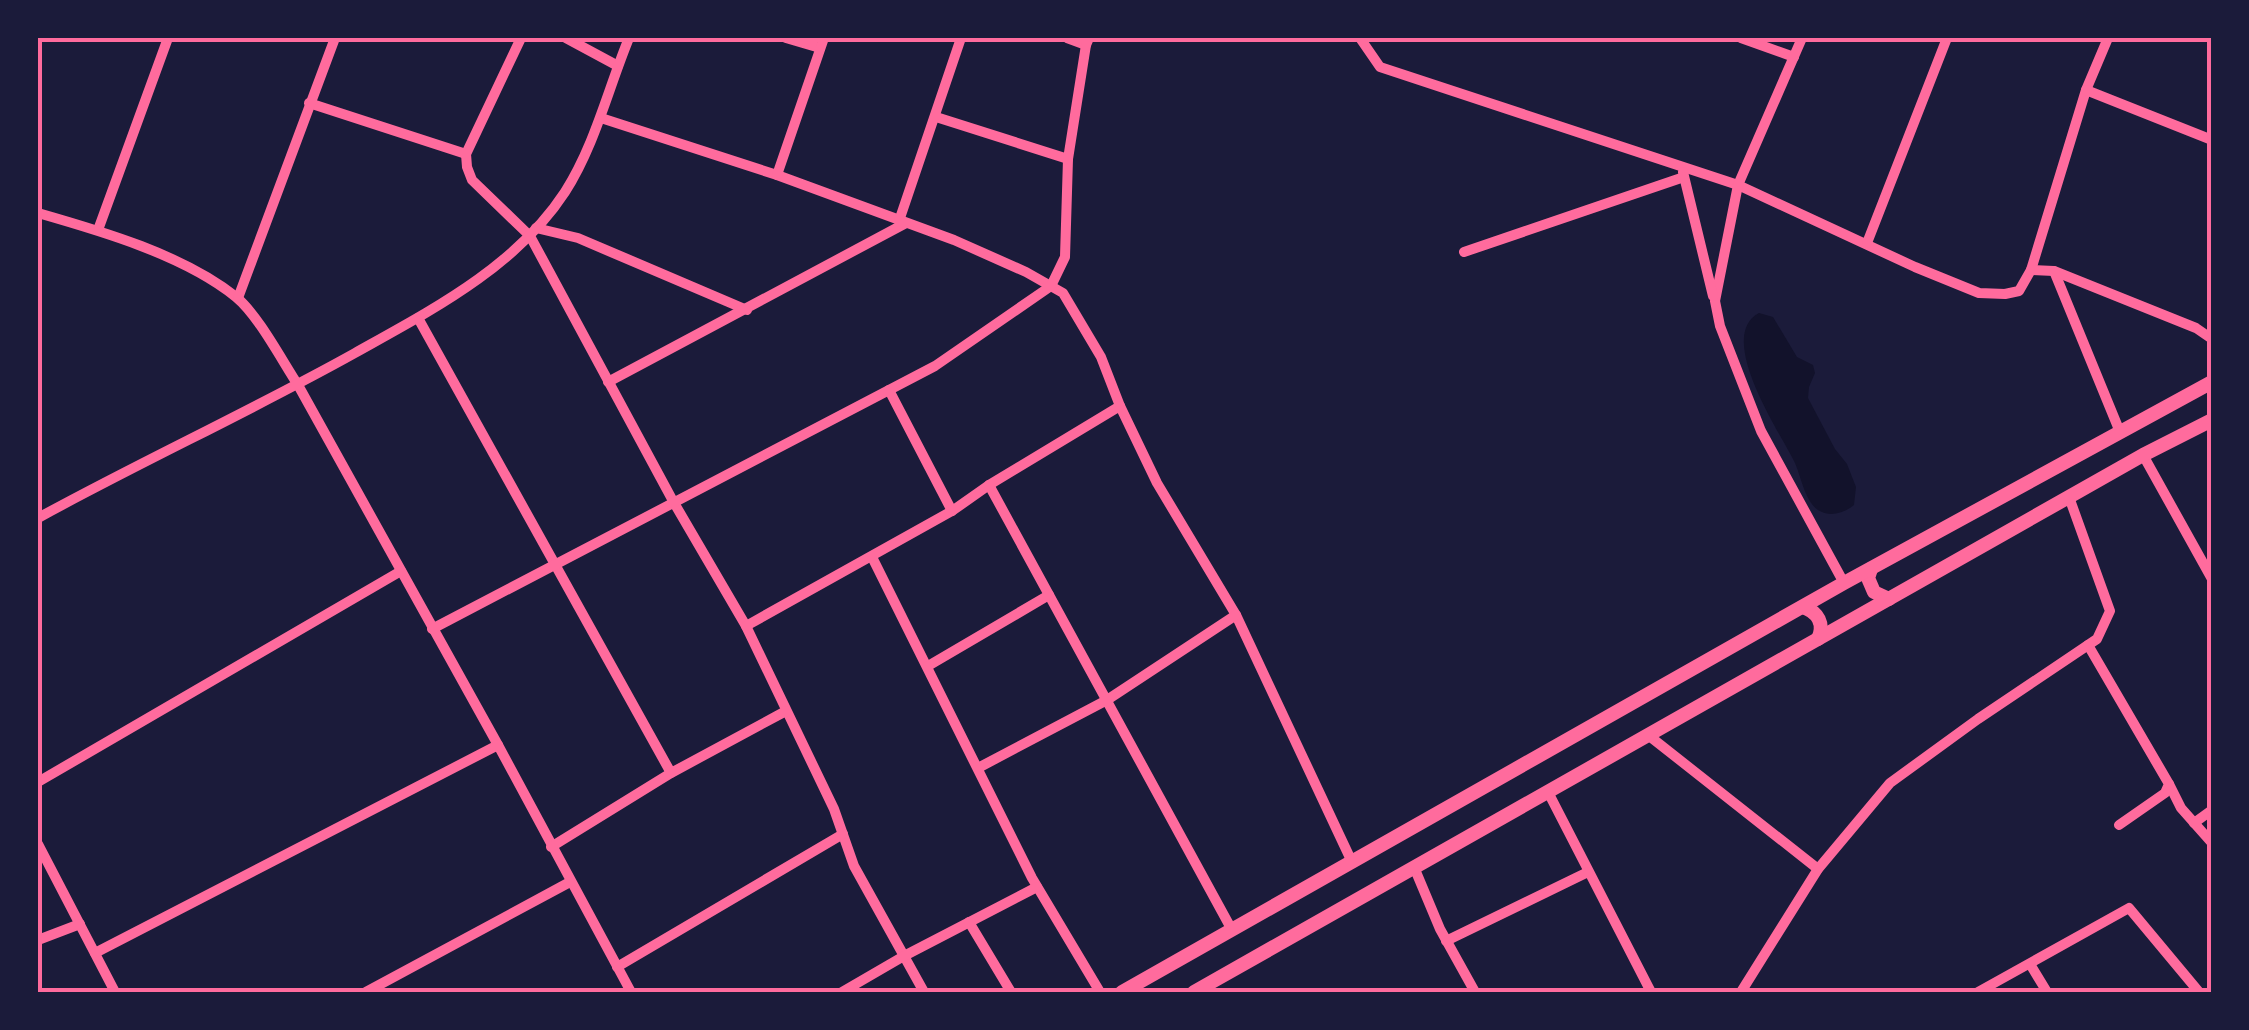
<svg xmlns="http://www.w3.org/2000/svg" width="2249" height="1030" font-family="'Sofia Sans Condensed',sans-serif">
<rect width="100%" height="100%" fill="#1b1b3a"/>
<path fill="#12122b" d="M1759 313 1773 317 1797 357 1813 365 1815 373 1809 387 1808 398 1835 449 1847 464 1856 487 1854 505C1844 513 1830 518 1818 510 1804 500 1801 475 1794 461 1779 431 1715 336 1759 313Z"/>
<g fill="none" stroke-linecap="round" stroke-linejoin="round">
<g stroke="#ff6b9d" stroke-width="10">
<path d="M521 38 466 154 467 167 472 180 530 236 673 501 746 626 834 809 854 866 924 992"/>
<path d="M566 38 618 66"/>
<path d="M786 38 820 48"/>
<path d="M1067 38 1086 45"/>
<path d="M1360 38 1380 67 1738 185 1915 267 1979 293 2005 294 2019 291 2031 270 2086 90 2108 38"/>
<path d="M1741 38 1794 57"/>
<path d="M1802 38 1738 185 1715 301 1720 326 1761 431 1844 583"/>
<path d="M2086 90 2212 140"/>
<path d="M309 103 466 154"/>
<path d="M936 117 1068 159"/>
<path d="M601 118 777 175 954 240 1026 272 1063 293 1101 357 1120 406 1157 483 1236 615 1352 862"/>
<path d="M1683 172 1713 296"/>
<path d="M777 175 824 38"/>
<path d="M38 213C101 231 184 255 236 297 258 315 281 359 298 385L498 745 631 992"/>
<path d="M899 221 961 38"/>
<path d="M536 228 578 238 747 310"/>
<path d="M98 230 168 38"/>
<path d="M1867 243 1947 38"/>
<path d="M1464 252 1684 177"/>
<path d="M2031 270 2054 271 2196 328 2212 339"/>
<path d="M2054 271 2120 432"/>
<path d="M238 298 335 38"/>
<path d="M418 318 671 773"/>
<path d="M608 382 906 223"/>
<path d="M889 390 952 511"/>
<path d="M2143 455 2212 579"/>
<path d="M989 485 1232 930"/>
<path d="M38 518C142 461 251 411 355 353 432 310 516 267 565 192 595 145 608 89 629 38"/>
<path d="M872 557 1032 878 1100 992"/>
<path d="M746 626 952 511 989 485 1120 406"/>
<path d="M432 629 935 366 1051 286 1065 257 1068 159 1086 45 1089 38"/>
<path d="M2088 645 2169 784 2165 793 2119 825"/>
<path d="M928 666 1049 595"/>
<path d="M1648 735 1818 869"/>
<path d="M978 768 1107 700 1236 615"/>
<path d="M38 782 401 571"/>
<path d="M2169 784 2181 808 2212 843"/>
<path d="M1548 792 1651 992"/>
<path d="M2194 823 2212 810"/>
<path d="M38 844 115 992"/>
<path d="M551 847 671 773 786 711"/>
<path d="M1414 867 1440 929 1475 992"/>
<path d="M969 922 1011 992"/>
<path d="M38 940 80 924"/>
<path d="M1446 941 1588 872"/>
<path d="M95 953 498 745"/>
<path d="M2030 964 2047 992"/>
<path d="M617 967 843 834"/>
<path d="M366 992 570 882"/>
<path d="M842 992 904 956 1037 887"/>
<path d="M1741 992 1818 869 1890 783 1978 719 2097 639 2110 611 2069 497"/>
<path d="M1978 992 2129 908 2199 992"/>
</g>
<g stroke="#ff6b9d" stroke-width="14">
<path d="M1871 569 1868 578 1874 592 1889 599"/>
<path d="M1803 607C1818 612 1825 624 1818 639"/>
<path d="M1122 992 1844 583 2212 382"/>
<path d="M1194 992 2143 455 2212 420"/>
</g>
</g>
<rect width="2249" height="1030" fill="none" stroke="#1b1b3a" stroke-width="80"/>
<rect x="40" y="40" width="2169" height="950" fill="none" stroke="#ff6b9d" stroke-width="4"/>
</svg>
